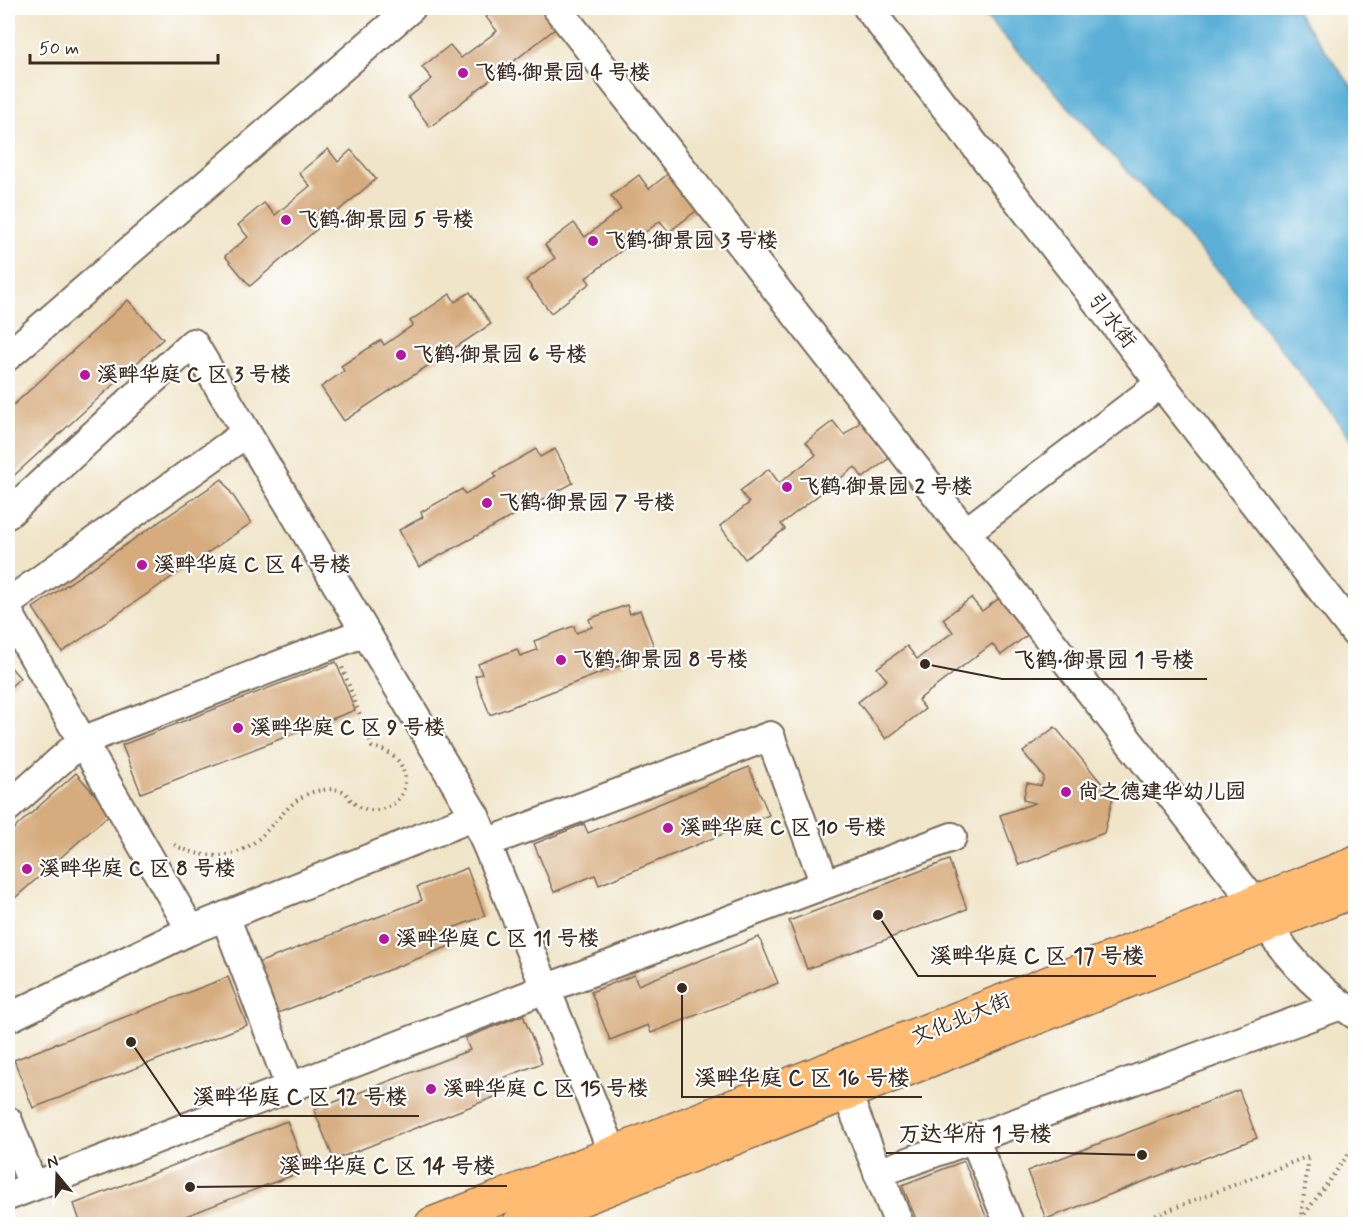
<svg xmlns="http://www.w3.org/2000/svg" width="1363" height="1232" font-family="Mynerve,'LXGW WenKai TC',sans-serif">
<rect width="100%" height="100%" fill="#fff"/>
<filter id="ink" filterUnits="userSpaceOnUse"><feTurbulence type="fractalNoise" baseFrequency=".0167" numOctaves="2"/><feDisplacementMap in="SourceGraphic" scale="12" xChannelSelector="R" yChannelSelector="G"/><feConvolveMatrix kernelMatrix="1 2 1 2 8 2 1 2 1" color-interpolation-filters="sRGB"/></filter>
<filter id="wash" filterUnits="userSpaceOnUse"><feTurbulence type="fractalNoise" baseFrequency=".008" numOctaves="4" result="noise"/><feDisplacementMap in="SourceGraphic" scale="24" xChannelSelector="R" yChannelSelector="G"/><feGaussianBlur stdDeviation="1.35" result="paint"/><feColorMatrix in="noise" values="0 0 0 0 0 0 0 0 0 0 0 0 0 0 0 0 0 1.4 0 .05"/><feComposite in="paint" operator="in"/></filter>
<g filter="url(#wash)">
<rect width="100%" height="100%" fill="#f0e5c9"/>
<path fill="#5cb0d8" stroke="#4c6d7b" stroke-width="1.5" d="M978 8H1294L1355 91V443L1224 277Z"/>
<g id="blocks">
<g fill="#d6ac7e">
<path d="M499 8H546L560 25 430 127 408 98 432 79 422 67 450 45 461 58 497 31 486 17Z"/>
<path d="M328 149 338 162 351 150 376 179 250 286 225 256 248 237 238 225 264 203 275 215 310 186 299 173Z"/>
<path d="M669 173 697 210 669 232 660 221 586 278 590 283 551 313 526 280 555 258 545 245 574 223 585 237 621 209 611 196 639 175 649 189Z"/>
<path d="M470 292 491 324 344 421 321 387 344 371 341 366 381 340 384 345 413 325 410 321 450 294 455 302Z"/>
<path d="M128 300 163 339 8 481V410Z"/>
<path d="M864 419 892 456 863 478 855 467 781 524 785 529 745 559 720 526 749 503 740 491 769 469 779 483 816 455 806 442 833 421 844 435Z"/>
<path d="M536 449 540 457 555 449 573 483 419 567 399 530 423 517 421 512 462 489 465 494 496 477 494 473Z"/>
<path d="M222 479 251 523 62 652 33 608Z"/>
<path d="M1002 596 1030 633 1001 655 992 644 918 700 925 709 886 739 858 702 887 680 877 668 907 646 917 659 953 632 943 619 971 598 982 611Z"/>
<path d="M627 605 630 614 640 610 656 652 490 715 475 676 482 674 478 664 517 649 520 656 537 650 534 641 574 626 576 633 592 627 589 619Z"/>
<path d="M336 662 355 710 141 793 122 745Z"/>
<path d="M8 664 20 678 8 689Z"/>
<path d="M1055 727 1113 797 1104 833 1019 865 1000 815 1035 803 1023 800 1027 783 1041 786 1044 777 1023 752Z"/>
<path d="M749 767 769 815 599 885 595 875 554 892 534 844 584 824 588 833Z"/>
<path d="M76 773 111 813 8 904V834Z"/>
<path d="M949 860 967 909 807 969 789 921Z"/>
<path d="M467 868 485 916 444 931 450 946 278 1013 258 963 422 900 417 887Z"/>
<path d="M759 937 778 983 651 1033 648 1025 610 1040 591 992 634 975 638 985Z"/>
<path d="M228 977 247 1025 33 1108 14 1060Z"/>
<path d="M523 1015 542 1063 492 1082 497 1096 334 1160 314 1110 470 1050 465 1038Z"/>
<path d="M1239 1090 1257 1138 1046 1219 1027 1171Z"/>
<path d="M287 1121 306 1170 165 1224H81L74 1204Z"/>
<path d="M964 1161 989 1224H918L902 1185Z"/>
</g>
</g>
</g>
<g filter="url(#ink)">
<use href="#blocks" fill-opacity="0" stroke="#7a6b5a" stroke-width="1.5"/>
<g fill="none" stroke-linecap="round" stroke-linejoin="round">
<g stroke="#7a6b5a" stroke-width="32">
<g id="minor">
<path d="M557 8 1255 903C1276 947 1314 988 1356 1015"/>
<path d="M868 8 1356 634"/>
<path d="M8 356 411 8"/>
<path d="M8 514 193 343 475 816 622 1175"/>
<path d="M966 532 1160 384"/>
<path d="M8 603 246 433"/>
<path d="M8 612 191 930"/>
<path d="M8 807 82 741 365 632"/>
<path d="M486 843 770 736 825 884"/>
<path d="M225 916 290 1087"/>
<path d="M8 1018 191 930 475 816"/>
<path d="M847 1094 899 1224"/>
<path d="M8 1121 33 1186"/>
<path d="M974 1138 1009 1224"/>
<path d="M878 1173 1341 1005"/>
<path d="M8 1196 545 989 952 837"/>
</g>
</g>
<g stroke="#7a6b5a" stroke-width="36">
<g id="major">
<path d="M432 1224 1356 863"/>
<path d="M519 1224 1356 890"/>
</g>
</g>
<g stroke="#7a6b5a" stroke-width="4" stroke-dasharray="1.5 4.5" stroke-linecap="butt">
<path d="M174 845C214 863 242 860 271 826 284 813 294 798 313 792 320 790 337 787 344 792 347 793 348 797 350 799 357 808 367 811 378 810 414 805 416 754 372 747L342 667"/>
<path d="M1301 1219 1356 1144"/>
<path d="M1133 1224 1309 1156 1300 1224"/>
</g>
<use href="#minor" stroke="#fff" stroke-width="28"/>
<use href="#major" stroke="#febb71" stroke-width="33"/>
</g>
</g>
<g fill="#b5179e" stroke="#fff" stroke-width="2">
<circle cx="463" cy="73" r="6"/>
<circle cx="286" cy="220" r="6"/>
<circle cx="593" cy="241" r="6"/>
<circle cx="401" cy="355" r="6"/>
<circle cx="85" cy="375" r="6"/>
<circle cx="787" cy="487" r="6"/>
<circle cx="487" cy="503" r="6"/>
<circle cx="142" cy="565" r="6"/>
<circle cx="561" cy="660" r="6"/>
<circle cx="238" cy="728" r="6"/>
<circle cx="1066" cy="792" r="6"/>
<circle cx="668" cy="828" r="6"/>
<circle cx="27" cy="869" r="6"/>
<circle cx="384" cy="939" r="6"/>
<circle cx="431" cy="1089" r="6"/>
</g>
<g text-anchor="middle" dominant-baseline="central" stroke-width="4.5" stroke-linejoin="round" paint-order="stroke">
<g font-size="21" font-weight="bold" fill="#3b2a1e" stroke="#fff" text-anchor="start">
<text x="475" y="73">飞鹤·御景园 4 号楼</text>
<text x="298" y="220">飞鹤·御景园 5 号楼</text>
<text x="605" y="241">飞鹤·御景园 3 号楼</text>
<text x="413" y="355">飞鹤·御景园 6 号楼</text>
<text x="97" y="375">溪畔华庭 C 区 3 号楼</text>
<text x="799" y="487">飞鹤·御景园 2 号楼</text>
<text x="499" y="503">飞鹤·御景园 7 号楼</text>
<text x="154" y="565">溪畔华庭 C 区 4 号楼</text>
<text x="573" y="660">飞鹤·御景园 8 号楼</text>
<text x="250" y="728">溪畔华庭 C 区 9 号楼</text>
<text x="1078" y="792">尚之德建华幼儿园</text>
<text x="680" y="828">溪畔华庭 C 区 10 号楼</text>
<text x="39" y="869">溪畔华庭 C 区 8 号楼</text>
<text x="396" y="939">溪畔华庭 C 区 11 号楼</text>
<text x="443" y="1089">溪畔华庭 C 区 15 号楼</text>
</g>
<g font-size="21" fill="#3b2a1e" stroke="#fff">
<text transform="translate(1112 321) rotate(52)">引水街</text>
<text transform="translate(961 1019) rotate(-22)">文化北大街</text>
</g>
</g>
<path fill="none" stroke="#3b2a1e" stroke-width="2" d="M925 664L1002 679H1207M878 915L918 976H1156M682 988L682 1097H922M131 1042L181 1116H419M1142 1155L1064 1153H886M190 1187L266 1186H507"/>
<g fill="#3b2a1e" stroke="#fff" stroke-width="2">
<circle cx="925" cy="664" r="6"/>
<circle cx="878" cy="915" r="6"/>
<circle cx="682" cy="988" r="6"/>
<circle cx="131" cy="1042" r="6"/>
<circle cx="1142" cy="1155" r="6"/>
<circle cx="190" cy="1187" r="6"/>
</g>
<g font-size="22" text-anchor="middle" font-weight="bold" fill="#3b2a1e" stroke="#fff" stroke-width="4.5" stroke-linejoin="round" paint-order="stroke">
<text x="1104" y="667">飞鹤·御景园 1 号楼</text>
<text x="1037" y="963">溪畔华庭 C 区 17 号楼</text>
<text x="802" y="1085">溪畔华庭 C 区 16 号楼</text>
<text x="300" y="1104">溪畔华庭 C 区 12 号楼</text>
<text x="975" y="1141">万达华府 1 号楼</text>
<text x="387" y="1173">溪畔华庭 C 区 14 号楼</text>
</g>
<rect width="1363" height="1232" fill="none" stroke="#fff" stroke-width="30"/>
<g transform="translate(57 1175) rotate(341)" stroke="#ffffff" stroke-width="4.5" paint-order="stroke">
<path d="M0-4.5L10 22L0 15L-10 22Z" fill="#3b2a1e"/>
<text y="-9" font-size="16" font-weight="bold" text-anchor="middle" fill="#3b2a1e">N</text>
</g>
<path d="M30 54v9h188v-9" fill="none" stroke="#3b2a1e" stroke-width="3"/>
<text x="39" y="54" font-size="18" fill="#3b2a1e" stroke="#ffffff" stroke-width="4.5" paint-order="stroke">50 m</text>
</svg>
